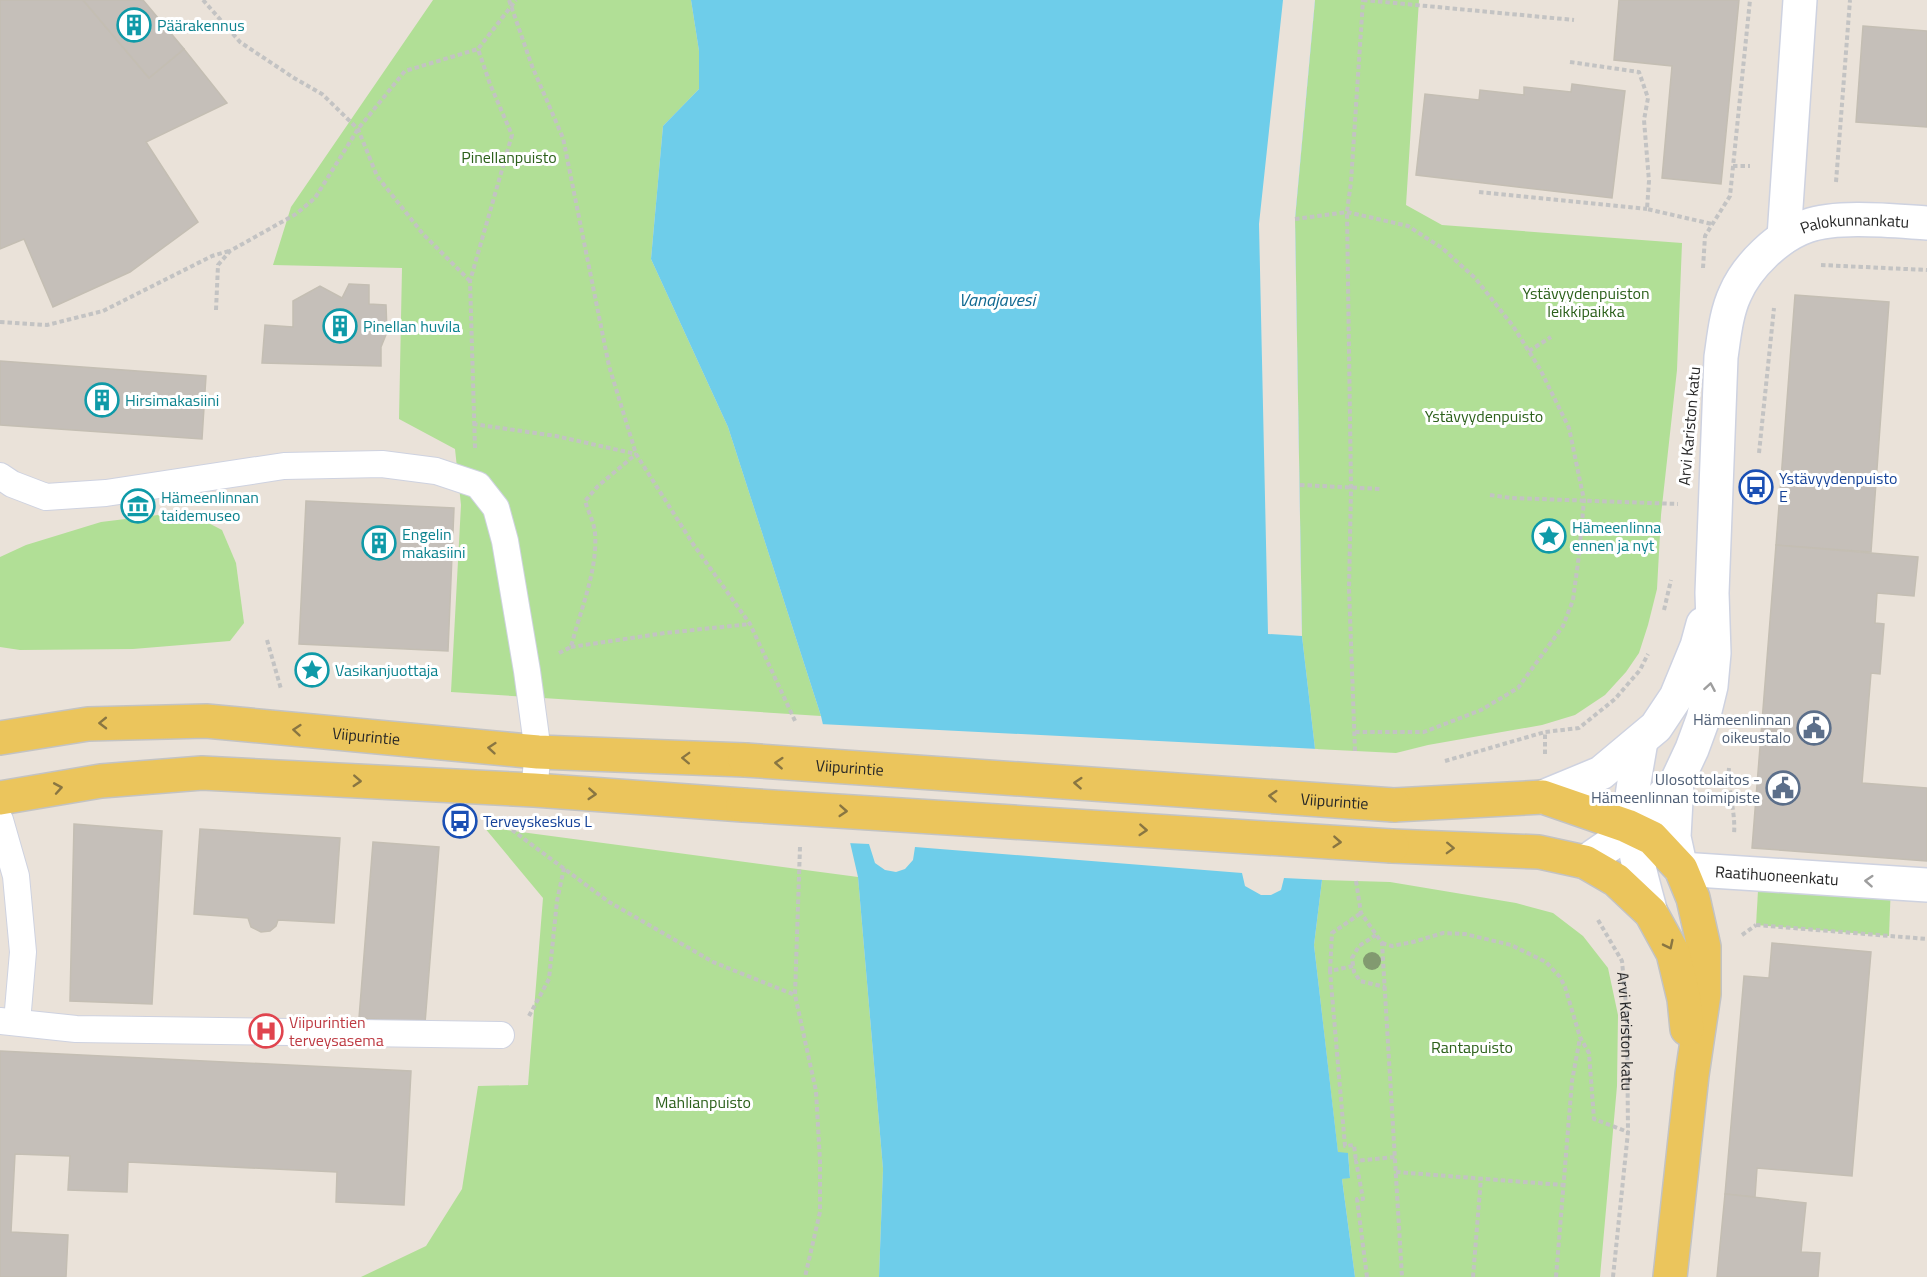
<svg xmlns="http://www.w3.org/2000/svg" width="1927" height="1277" font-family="'Titillium Web',sans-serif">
<rect width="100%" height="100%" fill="#eae2d9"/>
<g fill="#b1df96">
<path d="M433 0H691L699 51V89L663 126 651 259 728 427 821 716 451 692 461 505 455 449 399 419 402 268 273 265 291 207Z"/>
<path d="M1315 0H1419L1406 205 1442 225 1682 243 1677 370 1661 515 1657 589 1648 625 1639 653 1626 672 1605 695 1575 715 1542 725 1428 745 1396 753 1315 749 1302 636 1295 219Z"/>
<path d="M158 515H193L222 530 236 563 244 623 230 641 133 649 20 650 0 647V557L26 545 101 522Z"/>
<path d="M484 827 858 877 883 1169 879 1277H361L426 1246 462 1189 478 1086 528 1085 543 898Z"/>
<path d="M1759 874 1891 883 1889 936 1756 925Z"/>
<path d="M1322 880 1390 882 1516 903 1553 913 1583 936 1608 968 1618 1015 1617 1086 1600 1277H1355L1342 1179 1350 1177 1348 1153H1338L1314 945Z"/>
</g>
<path fill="#6ecdea" d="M691 0H1315L1295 219 1302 636 1315 749 1322 880 1314 945 1338 1152 1348 1153 1350 1178 1342 1179 1355 1277H879L883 1169 858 877 821 716 728 427 651 259 663 126 699 89V51Z"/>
<g fill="#eae2d9">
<path d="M1283 0H1315L1295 219 1302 636 1268 634 1259 224Z"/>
<path d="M820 724 1318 749 1325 880 1284 878 1281 890 1271 895H1261L1245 886 1242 873 915 847 913 860 905 869 896 872 885 870 875 863 869 844 847 843Z"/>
</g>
<g fill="#c5bfb9" stroke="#c4beb3" stroke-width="1.5">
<path d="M0 0H83L149 78 184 49 227 103 146 142 198 222 130 272 53 307 24 239 0 249Z"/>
<path d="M83 0H143L184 49 149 78Z"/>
<path d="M1619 0H1739L1721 184 1662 178 1672 66 1614 60Z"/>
<path d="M1863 26 1927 31V127L1856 122Z"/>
<path d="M1572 84 1625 91 1612 198 1416 175 1425 94 1479 100 1480 90 1524 95V87L1571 92Z"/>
<path d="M349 284 369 285V304L386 305 387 332 381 347V366L262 363 265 325 293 327V301L320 286 342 298Z"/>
<path d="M1795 295 1889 302 1871 552 1776 545Z"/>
<path d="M0 361 206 376 202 439 0 425Z"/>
<path d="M306 501 454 508 448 651 299 644Z"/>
<path d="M1776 545 1918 557 1914 596 1877 593 1875 623 1884 624 1880 674 1871 673 1862 783 1927 788V861L1752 848Z"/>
<path d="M74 824 162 831 152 1004 70 1001Z"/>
<path d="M200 829 340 838 334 923 278 920 276 926 270 931 261 932 251 927 248 918 194 914Z"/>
<path d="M373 842 439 847 425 1023 359 1018Z"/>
<path d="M1772 943 1871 952 1852 1176 1757 1168 1755 1197 1725 1194 1744 976 1769 978Z"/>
<path d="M0 1051 411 1071 404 1205 336 1202 337 1172 128 1162 127 1192 68 1190 70 1156 15 1154 11 1232 68 1235 66 1277H0Z"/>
<path d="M1725 1194 1806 1203 1801 1252 1820 1253 1818 1277H1717Z"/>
</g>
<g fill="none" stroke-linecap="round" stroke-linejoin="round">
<g stroke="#ced2e0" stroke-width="28">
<g id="lane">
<path d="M0 476 12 484 46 497 106 493 284 466 382 464 436 471 478 485 496 508 505 541 527 671 538 752 534 790"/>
<path d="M0 820 16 876 23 952 17 1022"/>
<path d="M0 1021 76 1029 501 1035"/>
</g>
</g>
<g stroke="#ced2e0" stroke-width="36">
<g id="street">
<path d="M1784 237 1800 0"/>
<path d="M1641 741C1638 760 1634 779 1632 797 1629 837 1641 876 1651 913"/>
<path d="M1677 781 1674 837 1681 869"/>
<path d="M1543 797 1601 773 1656 727 1676 697 1697 646 1703 624"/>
<path id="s2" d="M1585 862 1633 829 1677 781 1692 749 1703 719 1711 686 1714 653 1712 593 1721 357C1724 337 1726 313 1735 294 1747 266 1778 236 1807 226 1838 215 1894 221 1927 223"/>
<path id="s3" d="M1681 869 1927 885"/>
</g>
</g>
<g stroke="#c3c3c3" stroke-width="36">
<g id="primary">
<path id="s4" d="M0 738 88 724 206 721 538 752 745 760"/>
<path d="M0 798 101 781 202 773 534 790 743 805"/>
<path d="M1394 805 1543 797 1627 826 1652 838 1681 869 1693 898 1704 947V994L1692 1075 1670 1277"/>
<path d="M1392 846 1539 852 1585 862 1616 880 1651 913 1673 953 1684 999 1687 1029"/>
</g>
</g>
<g stroke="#c3c3c3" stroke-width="4" stroke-dasharray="4.5 3" stroke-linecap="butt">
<path d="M203 0 240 42 294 78 322 94 358 129 377 176 423 234 470 281"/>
<path d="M509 0 532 66 563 138 609 366 636 454 693 544 750 624 796 723"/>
<path d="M1363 0 1574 20"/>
<path d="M1570 62 1639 72 1648 98 1644 120 1649 181 1647 209 1712 224"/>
<path d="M1733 166H1750"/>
<path d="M1836 182 1850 0"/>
<path d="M1479 192 1647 209"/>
<path d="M1295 219 1347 212 1408 226 1442 248 1475 278 1513 326 1540 369 1569 428 1584 500 1579 555 1573 600 1563 626 1518 688 1481 710 1424 732H1354"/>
<path d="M1821 265 1927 270"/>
<path d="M1703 268 1705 236 1730 196 1750 0"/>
<path d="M216 310 218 265 230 251 296 214 315 198 358 129 405 71 478 49"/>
<path d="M0 322 47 325 103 311 212 256 229 251"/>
<path d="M1529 351 1551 337"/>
<path d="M473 424 556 436 636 454"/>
<path d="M475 448 470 281 512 135 490 84 478 49 516 0"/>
<path d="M1759 453 1774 308"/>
<path d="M1300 485 1381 489"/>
<path d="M1490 495 1511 498 1678 504"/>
<path d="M1664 610 1671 580"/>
<path d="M267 640 281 689"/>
<path d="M571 647 665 633 750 624"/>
<path d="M559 653 571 647C580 611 598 570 595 533 594 522 588 511 585 501L598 486 636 454"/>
<path d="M1355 751 1349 589 1351 488 1347 212 1351 182 1363 0"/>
<path d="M1545 754V732L1579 728 1615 699 1640 670 1648 654"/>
<path d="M1445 761 1545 732"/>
<path d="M1729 768C1727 790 1736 811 1734 834"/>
<path d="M512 830 609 902 713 962 795 995"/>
<path d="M800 847 795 995 816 1091 820 1161V1212L805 1277"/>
<path d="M1356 881 1361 913 1382 943 1402 1277"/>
<path id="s1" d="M1598 920 1622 961 1627 1016 1628 1132 1613 1277"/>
<path d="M1756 925 1927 939"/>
<path d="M1376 935 1359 946 1352 958 1354 972 1360 981 1385 987"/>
<path d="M1742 935 1756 925"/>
<path d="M1382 943 1392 946 1413 942 1443 933 1465 934 1511 945 1546 962 1560 977 1565 987 1580 1037 1589 1053 1594 1119 1628 1132"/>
<path d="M1353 966 1330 971 1345 1146 1354 1145 1356 1161"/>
<path d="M1330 971 1332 933 1361 913"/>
<path d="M529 1016 549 979 557 901 564 868"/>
<path d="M1396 1172 1563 1185"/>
<path d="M1367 1277 1357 1199H1363L1356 1161 1395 1157"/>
<path d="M1473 1277 1481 1178"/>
<path d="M1556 1277 1572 1081 1580 1038"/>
</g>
<use href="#lane" stroke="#fff" stroke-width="26"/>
<use href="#street" stroke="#fff" stroke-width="33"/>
<use href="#primary" stroke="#ebc55c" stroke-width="33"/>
<g stroke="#c3c3c3" stroke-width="36" stroke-linecap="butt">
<g id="primary-bridge">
<path id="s5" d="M745 760 1394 805"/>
<path d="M743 805 1392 846"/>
</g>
</g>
<use href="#primary-bridge" stroke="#ebc55c" stroke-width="33"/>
</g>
<circle fill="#829a70" cx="1372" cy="961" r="9"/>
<defs><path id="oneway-chevron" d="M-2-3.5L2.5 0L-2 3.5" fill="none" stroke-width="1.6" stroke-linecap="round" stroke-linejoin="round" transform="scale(1.5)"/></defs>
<g stroke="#9e9e9e">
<use href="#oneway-chevron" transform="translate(1710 687) rotate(-80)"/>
<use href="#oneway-chevron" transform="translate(1869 881) rotate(-176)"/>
</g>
<g stroke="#897642">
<use href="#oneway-chevron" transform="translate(103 723) rotate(179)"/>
<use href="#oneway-chevron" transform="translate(297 730) rotate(-175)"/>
<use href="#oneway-chevron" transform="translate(492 748) rotate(-175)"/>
<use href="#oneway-chevron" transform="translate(686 758) rotate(-178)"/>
<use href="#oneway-chevron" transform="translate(779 763) rotate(-176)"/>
<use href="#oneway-chevron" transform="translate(357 781) rotate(3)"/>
<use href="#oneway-chevron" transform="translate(1078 783) rotate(-176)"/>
<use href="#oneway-chevron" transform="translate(58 788) rotate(-10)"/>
<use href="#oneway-chevron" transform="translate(592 794) rotate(4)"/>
<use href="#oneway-chevron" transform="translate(1273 796) rotate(-176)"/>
<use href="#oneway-chevron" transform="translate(843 811) rotate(4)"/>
<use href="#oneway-chevron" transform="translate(1143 830) rotate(4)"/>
<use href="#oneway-chevron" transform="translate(1337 842) rotate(4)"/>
<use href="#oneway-chevron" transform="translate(1450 848) rotate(2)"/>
<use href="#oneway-chevron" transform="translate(1669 945) rotate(64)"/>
</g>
<defs>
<g id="building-ring" transform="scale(1.725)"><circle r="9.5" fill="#fff" stroke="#0f9aa8" stroke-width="1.5"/><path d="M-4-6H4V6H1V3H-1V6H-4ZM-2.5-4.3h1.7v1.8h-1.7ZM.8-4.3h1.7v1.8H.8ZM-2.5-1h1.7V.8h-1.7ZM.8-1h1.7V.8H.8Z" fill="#0f9aa8"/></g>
<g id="bus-ring" transform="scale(1.725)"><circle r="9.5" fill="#fff" stroke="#1a4fb4" stroke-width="1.5"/><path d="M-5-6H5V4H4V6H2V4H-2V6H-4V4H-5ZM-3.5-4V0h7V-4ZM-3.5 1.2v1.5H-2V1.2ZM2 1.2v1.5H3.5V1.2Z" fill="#1a4fb4"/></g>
<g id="museum-ring" transform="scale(1.725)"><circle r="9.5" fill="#fff" stroke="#0f9aa8" stroke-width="1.5"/><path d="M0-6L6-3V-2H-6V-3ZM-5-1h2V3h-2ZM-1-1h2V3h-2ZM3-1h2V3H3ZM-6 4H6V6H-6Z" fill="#0f9aa8"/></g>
<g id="sight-ring" transform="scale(1.725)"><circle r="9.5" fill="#fff" stroke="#0f9aa8" stroke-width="1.5"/><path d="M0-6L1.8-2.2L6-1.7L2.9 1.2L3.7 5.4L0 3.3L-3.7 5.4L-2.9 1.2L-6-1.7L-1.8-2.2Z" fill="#0f9aa8"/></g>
<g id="civic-ring" transform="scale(1.725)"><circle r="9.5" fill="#fff" stroke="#5c6f8a" stroke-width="1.5"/><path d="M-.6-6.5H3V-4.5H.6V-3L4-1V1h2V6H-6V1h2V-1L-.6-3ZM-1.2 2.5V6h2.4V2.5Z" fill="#5c6f8a"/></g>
<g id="hospital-ring" transform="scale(1.725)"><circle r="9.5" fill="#fff" stroke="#e0444e" stroke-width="1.5"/><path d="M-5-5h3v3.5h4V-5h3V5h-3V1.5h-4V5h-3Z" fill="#e0444e"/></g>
</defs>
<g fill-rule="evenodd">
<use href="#building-ring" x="134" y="25"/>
<use href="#building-ring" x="340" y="326"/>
<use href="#building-ring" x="102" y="400"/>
<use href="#bus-ring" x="1756" y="487"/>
<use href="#museum-ring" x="138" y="506"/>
<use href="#sight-ring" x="1549" y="536"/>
<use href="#building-ring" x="379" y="543"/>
<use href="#sight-ring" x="312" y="670"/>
<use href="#civic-ring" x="1814" y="728"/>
<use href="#civic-ring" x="1783" y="788"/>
<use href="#bus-ring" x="460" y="821"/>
<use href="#hospital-ring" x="266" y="1031"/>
</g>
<g text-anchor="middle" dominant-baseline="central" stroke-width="6" stroke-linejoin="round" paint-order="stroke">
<g font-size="16" fill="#0d838f" stroke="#fff" text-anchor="start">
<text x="157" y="25">Päärakennus</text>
<text x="363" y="326">Pinellan huvila</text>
<text x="125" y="400">Hirsimakasiini</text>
<text x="161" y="497">Hämeenlinnan<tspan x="161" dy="18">taidemuseo</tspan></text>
<text x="1572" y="527">Hämeenlinna<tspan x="1572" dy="18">ennen ja nyt</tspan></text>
<text x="402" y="534">Engelin<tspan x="402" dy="18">makasiini</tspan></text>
<text x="335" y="670">Vasikanjuottaja</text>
</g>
<g font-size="16" fill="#2c601b" stroke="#fff">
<text x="509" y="157">Pinellanpuisto</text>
<text x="1586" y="293">Ystävyydenpuiston<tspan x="1586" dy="18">leikkipaikka</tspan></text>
<text x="1484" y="416">Ystävyydenpuisto</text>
<text x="1472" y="1047">Rantapuisto</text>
<text x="703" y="1102">Mahlianpuisto</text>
</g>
<g font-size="16" fill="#272727" stroke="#fff">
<text stroke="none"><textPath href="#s2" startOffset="768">Palokunnankatu</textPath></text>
<text transform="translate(1689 426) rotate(-85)">Arvi Kariston katu</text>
<text stroke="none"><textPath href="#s4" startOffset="368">Viipurintie</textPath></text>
<text stroke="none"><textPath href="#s5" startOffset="105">Viipurintie</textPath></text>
<text stroke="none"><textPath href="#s5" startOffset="591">Viipurintie</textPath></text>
<text stroke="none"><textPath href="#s3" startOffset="96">Raatihuoneenkatu</textPath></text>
<text stroke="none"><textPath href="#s1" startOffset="118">Arvi Kariston katu</textPath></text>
</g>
<g font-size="16" fill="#164399" stroke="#fff" text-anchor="start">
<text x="1779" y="478">Ystävyydenpuisto<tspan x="1779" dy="18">E</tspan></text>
<text x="483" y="821">Terveyskeskus L</text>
</g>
<g font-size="16" fill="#4e5e75" stroke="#fff" text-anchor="end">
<text x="1791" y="719">Hämeenlinnan<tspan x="1791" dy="18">oikeustalo</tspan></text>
<text x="1760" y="779">Ulosottolaitos -<tspan x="1760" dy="18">Hämeenlinnan toimipiste</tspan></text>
</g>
<g font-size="16" fill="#be3a42" stroke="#fff" text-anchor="start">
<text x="289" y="1022">Viipurintien<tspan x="289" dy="18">terveysasema</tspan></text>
</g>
<g font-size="18" font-style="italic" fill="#116991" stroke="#fff">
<text x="997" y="299">Vanajavesi</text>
</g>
</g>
</svg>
